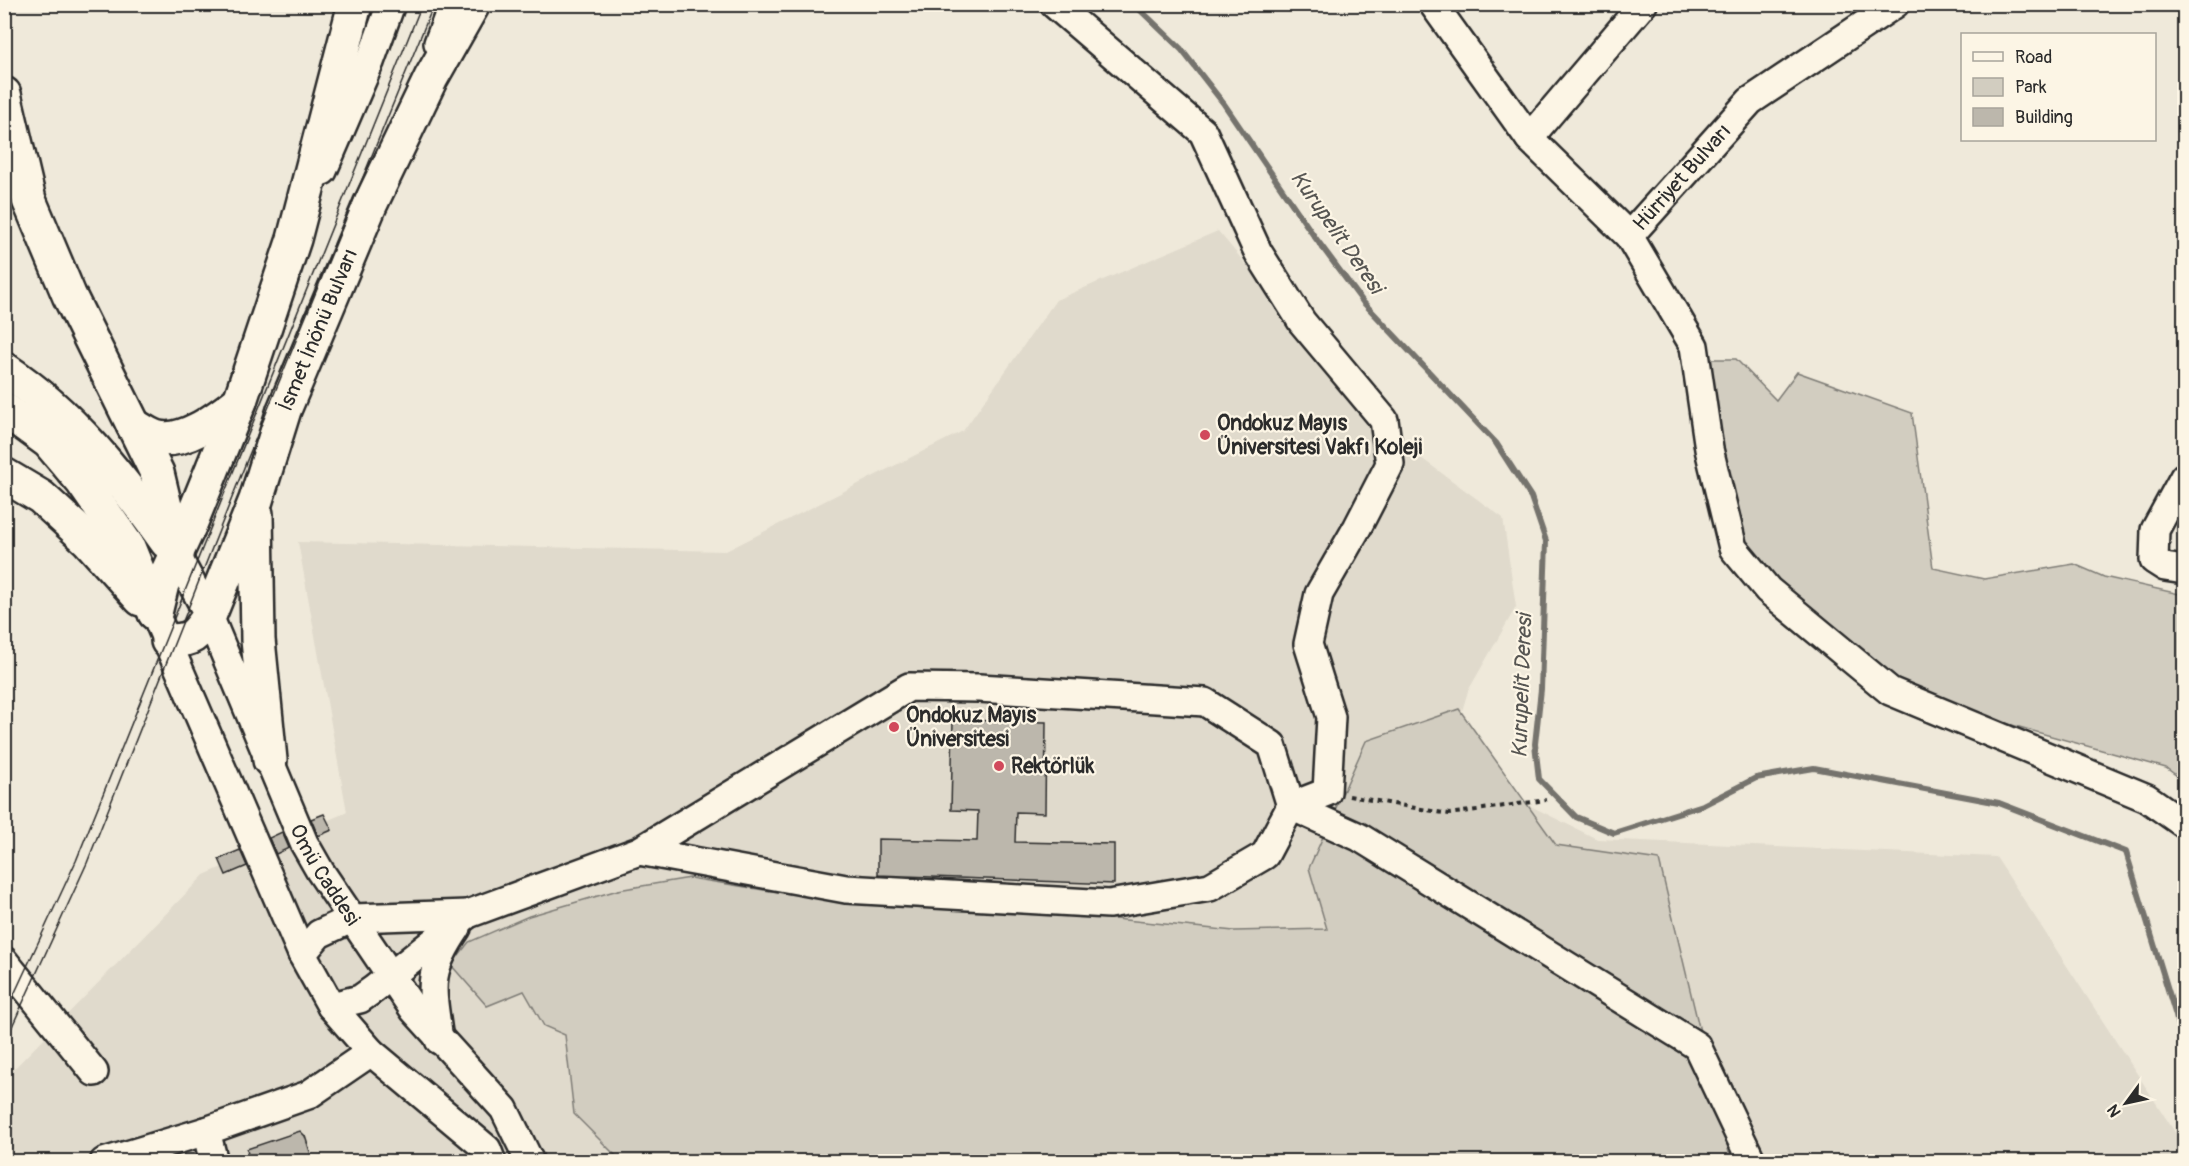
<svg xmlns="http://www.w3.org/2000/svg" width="2189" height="1166" font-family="Pangolin,sans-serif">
<rect width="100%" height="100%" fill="#efe9da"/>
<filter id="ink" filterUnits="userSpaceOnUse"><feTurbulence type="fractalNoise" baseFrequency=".0167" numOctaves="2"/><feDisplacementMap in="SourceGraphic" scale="12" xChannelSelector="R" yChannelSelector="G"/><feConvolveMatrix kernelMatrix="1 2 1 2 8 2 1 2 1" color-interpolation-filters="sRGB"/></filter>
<g filter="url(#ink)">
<path fill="#e0dacc" d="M1218 231 1387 433 1503 518 1516 607 1468 691 1446 764 1597 839 1996 857 2184 1146V1161L5 1162 4 1079 204 875 347 812 298 542 726 551 963 431 1056 300Z"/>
<g fill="#d2cdc0" stroke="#7e7c76" stroke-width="1.5">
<path d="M1696 359H1736L1776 400 1797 372 1912 413 1933 568 1984 579 2074 564 2104 577 2184 595V781L2166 768 1890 691 1733 548Z"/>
<path d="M1459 709 1556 845 1659 860 1731 1161H621L574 1114 565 1035 544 1026 524 991 487 1006 451 965 469 942 529 916 618 890 690 878 770 891 1115 919 1234 931 1327 929 1309 868 1366 741Z"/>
</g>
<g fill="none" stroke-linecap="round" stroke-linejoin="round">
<path stroke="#75736d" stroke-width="6" d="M1134 4 1181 49 1224 104 1314 236 1363 302 1496 443 1531 497 1546 541 1541 689 1535 744 1539 779 1576 817 1614 833 1703 805 1756 778 1814 768 1999 803 2126 852 2176 1016 2184 1055"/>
</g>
<g fill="#bcb7ac" stroke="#2b2b2b" stroke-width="1.5">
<path d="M953 720 1046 722 1045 813 1016 812 1015 842 1114 844V884L878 875V839L977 841 978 811 951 810Z"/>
<path d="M324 814 332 830 318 836 311 819Z"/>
<path d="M282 832 289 848 276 854 269 838Z"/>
<path d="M240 850 247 866 226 875 219 859Z"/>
<path d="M300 1131 305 1136 311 1155 306 1161H249L247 1149Z"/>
</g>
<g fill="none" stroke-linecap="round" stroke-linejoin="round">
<g stroke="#2b2b2b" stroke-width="32">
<g id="minor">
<path d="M1054 4 1203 132 1258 252 1302 322 1384 420 1390 464 1357 528 1319 594 1308 644 1331 717 1327 792 1291 806 1359 837 1697 1046 1752 1162"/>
<path id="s1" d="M1433 4 1529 138 1629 236 1750 101 1895 4"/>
<path d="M438 43 453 4"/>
<path d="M1529 138 1643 4"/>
<path d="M323 171 370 62 391 4"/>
<path d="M1629 236 1694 346 1709 449 1733 548 1768 590 1890 691 2147 798 2184 824"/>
<path d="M2184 477 2155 530 2154 560 2165 567 2184 570"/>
<path id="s2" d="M177 556 209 616 304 843 320 871 414 1010 504 1109 530 1162"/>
<path d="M160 625 302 954 331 1006 371 1052 487 1149 492 1162"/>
<path d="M302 954 319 934 353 918 468 914"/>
<path d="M4 961 94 1072"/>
<path d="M331 1006 360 999 374 989 468 914 639 851 909 687 979 688 1205 702 1272 745 1291 806 1265 855 1210 887 1109 904 846 889 639 851"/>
<path d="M439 1040C432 987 425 975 457 928"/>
<path d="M206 1131 214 1162"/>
<path d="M104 1162 206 1131 308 1095 371 1052"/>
</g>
</g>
<g stroke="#2b2b2b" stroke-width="38">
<g id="major">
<path d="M256 514 258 640 270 760"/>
<path d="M155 613 162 584 191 522 240 401 294 239 355 4"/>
<path id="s3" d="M168 641C192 641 196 636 209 616L256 500 284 410 370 205 431 78 473 4"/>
</g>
</g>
<g stroke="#2b2b2b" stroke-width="38">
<g id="highway">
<path d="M4 94 29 200 69 295 157 473 177 556"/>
<path d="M4 369C72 414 120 477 167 542"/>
<path d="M4 409 49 442 82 481 128 547 155 613"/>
<path d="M133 425C140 429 147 434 155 437 183 446 219 417 240 401"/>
<path d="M4 475 41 497 88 540 141 599"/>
</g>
</g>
<path stroke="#2b2b2b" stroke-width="4" stroke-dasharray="4.5 4.5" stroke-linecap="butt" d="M1349 796 1449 814 1546 800"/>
<use href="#minor" stroke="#fcf5e5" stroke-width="27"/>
<use href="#major" stroke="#fcf5e5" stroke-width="33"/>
<use href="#highway" stroke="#fcf5e5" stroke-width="33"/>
<g stroke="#2b2b2b" stroke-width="1.5">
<path d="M4 1016 76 861 422 4"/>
<path d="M4 1044 87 863 247 460 434 4"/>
</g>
</g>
</g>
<g fill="#d1495b" stroke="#fcf5e5" stroke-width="2">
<circle cx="1205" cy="435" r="6"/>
<circle cx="894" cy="727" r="6"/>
<circle cx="999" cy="766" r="6"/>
</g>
<g text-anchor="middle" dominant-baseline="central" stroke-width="4.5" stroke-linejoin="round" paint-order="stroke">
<g font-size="21" fill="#2b2b2b" stroke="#fcf5e5">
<text stroke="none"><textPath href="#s1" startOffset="384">Hürriyet Bulvarı</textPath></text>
<text stroke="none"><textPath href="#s3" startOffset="358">İsmet İnönü Bulvarı</textPath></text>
<text stroke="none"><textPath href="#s2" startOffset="352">Omü Caddesi</textPath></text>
</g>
<g font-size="21" font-weight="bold" fill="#2b2b2b" stroke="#fcf5e5" text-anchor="start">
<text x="1217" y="423">Ondokuz Mayıs<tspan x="1217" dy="24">Üniversitesi Vakfı Koleji</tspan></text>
<text x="906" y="715">Ondokuz Mayıs<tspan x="906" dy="24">Üniversitesi</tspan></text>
<text x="1011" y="766">Rektörlük</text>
</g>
<g font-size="22" font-style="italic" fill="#565552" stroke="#fcf5e5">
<text transform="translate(1337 232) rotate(55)">Kurupelit Deresi</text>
<text transform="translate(1522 686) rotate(-88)">Kurupelit Deresi</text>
</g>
</g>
<rect width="2189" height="1166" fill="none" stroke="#fcf5e5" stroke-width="24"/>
<rect x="12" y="12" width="2165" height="1142" fill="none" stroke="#2b2b2b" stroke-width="2" filter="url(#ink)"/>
<rect x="1961" y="33" width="195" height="108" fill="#fcf5e5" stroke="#a8a49b" stroke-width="1.5"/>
<rect x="1973" y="52" width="30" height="9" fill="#fcf5e5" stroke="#a8a49b" stroke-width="1.5"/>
<text x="2015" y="63" font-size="18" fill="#2b2b2b">Road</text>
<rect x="1973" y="78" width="30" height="18" fill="#d2cdc0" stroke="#a8a49b" stroke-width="1.5"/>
<text x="2015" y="93" font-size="18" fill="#2b2b2b">Park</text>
<rect x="1973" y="108" width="30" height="18" fill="#bcb7ac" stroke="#a8a49b" stroke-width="1.5"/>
<text x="2015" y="123" font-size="18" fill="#2b2b2b">Building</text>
<g transform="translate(2126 1103) rotate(237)" stroke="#fcf5e5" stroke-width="4.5" paint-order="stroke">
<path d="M0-4.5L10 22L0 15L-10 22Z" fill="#2b2b2b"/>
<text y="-9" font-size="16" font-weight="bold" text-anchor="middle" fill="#2b2b2b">N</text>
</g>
</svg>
